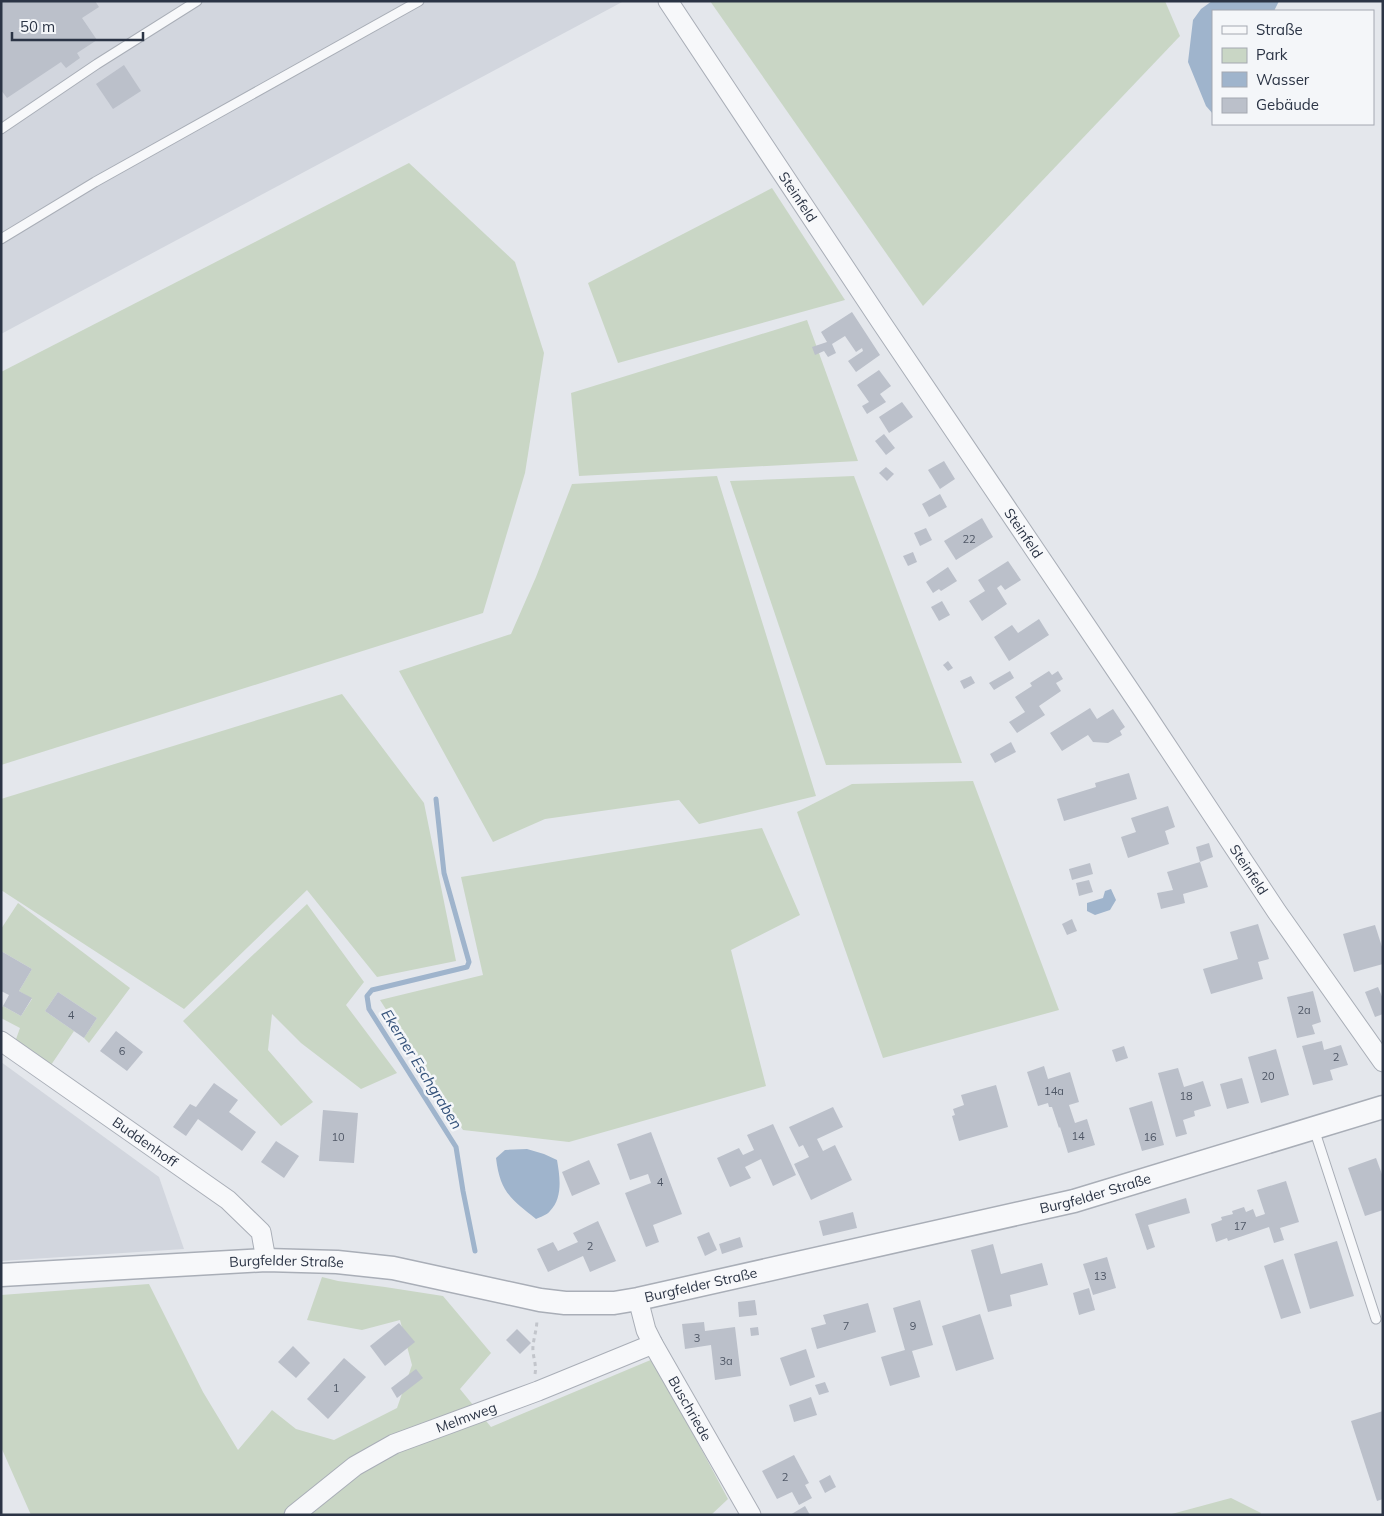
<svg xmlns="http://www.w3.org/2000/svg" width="1384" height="1516" font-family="Mulish,sans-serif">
<rect width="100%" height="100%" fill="#e4e7ec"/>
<g fill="#d2d6de">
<path d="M1 1H624L1 334Z"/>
<path d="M1 1062 159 1177 184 1249 1 1261Z"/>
</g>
<g fill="#c9d6c5">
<path d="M710 1H1165L1180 36 923 306Z"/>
<path d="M409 163 515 262 544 353 525 473 483 613 1 765V372Z"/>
<path d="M772 188 845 300 618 363 588 283Z"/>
<path d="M807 320 858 461 579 476 571 393Z"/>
<path d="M717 476 816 796 699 824 679 800 545 819 493 842 399 671 511 634 536 577 572 484Z"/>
<path d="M854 476 962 763 826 765 730 481Z"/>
<path d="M342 694 424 803 456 961 377 977 307 890 184 1009 1 890V799Z"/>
<path d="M973 781 1059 1010 883 1058 797 812 852 784Z"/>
<path d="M762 828 800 915 731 950 766 1086 569 1142 463 1130 380 1000 483 975 461 877Z"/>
<path d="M18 903 130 988 89 1043 84 1038 97 1018 58 992 45 1011 74 1031 51 1065 15 1042 20 1028 1 1018V1009L3 1006 21 1016 32 999 19 991 32 969 1 951V929Z"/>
<path d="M307 904 364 982 346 1005 397 1073 361 1089 301 1043 272 1014 268 1050 313 1102 281 1126 183 1021Z"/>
<path d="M322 1277 338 1281 385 1287 443 1296 491 1353 460 1389 491 1427 653 1359 728 1499 711 1515H31L1 1447V1295L149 1284 203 1392 238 1450 272 1410 296 1429 334 1440 397 1408 412 1365 400 1320 362 1330 307 1320Z"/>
<path d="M1231 1498 1261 1513 1260 1515H1168Z"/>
</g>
<g fill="#9fb4cc">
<path d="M1212 1H1279L1274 11H1213V114L1206 106 1188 62 1193 20 1201 9Z"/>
<path d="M1111 889 1116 900 1110 910 1095 915 1087 911V903L1103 898 1105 891Z"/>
<path d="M527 1149 544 1154 557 1160C560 1177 563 1198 550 1211 547 1215 540 1217 536 1219 511 1199 500 1192 496 1158L505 1150Z"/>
</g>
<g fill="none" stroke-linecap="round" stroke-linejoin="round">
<path stroke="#9fb4cc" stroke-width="5" d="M436 799 444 873 469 962 467 967 372 990 367 996 369 1009 456 1147 463 1191 475 1251"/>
</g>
<g fill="#bbc0ca">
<path d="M1 1H95L99 7 82 18 97 40 77 53 80 58 66 68 61 62 7 98 1 90Z"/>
<path d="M124 65 141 91 113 109 96 84Z"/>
<path d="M852 312 880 355 856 372 848 361 863 351 862 348 856 352 845 336 832 344 836 353 828 357 824 351 815 355 812 347 827 342 821 332Z"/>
<path d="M879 370 891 386 880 394 886 402 867 414 862 406 869 402 857 385Z"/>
<path d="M902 402 913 417 889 433 879 417Z"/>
<path d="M884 434 895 448 886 455 875 441Z"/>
<path d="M944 461 955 479 940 489 928 470Z"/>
<path d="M886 467 894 474 887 481 879 473Z"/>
<path d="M940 494 947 507 929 517 922 504Z"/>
<path d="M982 518 993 537 956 560 944 541Z"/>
<path d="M926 528 932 540 920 546 914 533Z"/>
<path d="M913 552 917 562 908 566 903 556Z"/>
<path d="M1008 561 1021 580 1005 590 1001 585 997 588 1007 604 982 621 969 601 985 591 978 580Z"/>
<path d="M948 567 957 581 941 591 939 589 933 593 926 582Z"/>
<path d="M942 601 950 615 939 621 931 607Z"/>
<path d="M1039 619 1049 635 1009 661 994 637 1012 625 1018 633Z"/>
<path d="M948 661 953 668 948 671 943 665Z"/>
<path d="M1010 671 1014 678 994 690 989 683Z"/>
<path d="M1049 671 1052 675 1058 671 1063 679 1056 683 1061 691 1039 706 1045 715 1017 733 1009 722 1025 712 1015 697 1032 686 1030 683Z"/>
<path d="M971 676 975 683 964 689 960 681Z"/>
<path d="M1090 708 1097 719 1113 709 1125 727 1120 731 1122 735 1108 743 1093 742 1088 735 1062 751 1050 733Z"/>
<path d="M1011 742 1016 752 995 763 990 754Z"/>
<path d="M1129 773 1137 799 1064 821 1057 799 1096 787 1095 783Z"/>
<path d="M1168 806 1175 827 1165 831 1169 844 1128 858 1121 837 1136 832 1131 818Z"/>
<path d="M1209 843 1213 857 1200 862 1208 887 1183 894 1185 903 1161 909 1157 893 1173 890 1167 872 1200 862 1196 847Z"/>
<path d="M1090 863 1093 874 1072 880 1069 869Z"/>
<path d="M1089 880 1093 892 1079 896 1076 883Z"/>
<path d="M1072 919 1077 931 1067 935 1062 924Z"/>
<path d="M1258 924 1269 959 1258 962 1263 979 1211 994 1203 969 1238 959 1230 932Z"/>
<path d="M1375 925 1383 950V964L1354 972 1343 934Z"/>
<path d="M1 951 32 969 19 991 32 998 21 1016 3 1006 9 995 1 991Z"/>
<path d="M1378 987 1383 999V1014L1375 1017 1365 992Z"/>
<path d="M1313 991 1321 1022 1312 1025 1315 1034 1297 1038 1287 997Z"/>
<path d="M58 992 97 1018 84 1038 45 1011Z"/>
<path d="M116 1031 143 1052 127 1071 100 1051Z"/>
<path d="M1322 1041 1324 1050 1341 1045 1348 1065 1330 1070 1333 1080 1313 1085 1302 1046Z"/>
<path d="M1124 1046 1128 1058 1116 1062 1112 1050Z"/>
<path d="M1276 1049 1289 1095 1261 1103 1248 1057Z"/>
<path d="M1044 1066 1048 1079 1070 1072 1079 1102 1069 1105 1075 1123 1087 1119 1095 1145 1068 1153 1060 1127 1059 1128 1052 1107H1049L1048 1103 1038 1106 1027 1072Z"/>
<path d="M1178 1068 1184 1087 1203 1081 1211 1106 1194 1111 1195 1116 1183 1120 1187 1134 1176 1137 1158 1073Z"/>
<path d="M1242 1078 1249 1103 1227 1109 1220 1084Z"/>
<path d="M214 1083 238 1100 229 1112 256 1132 242 1151 198 1119 186 1136 173 1127 190 1104 196 1107Z"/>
<path d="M996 1085 1008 1127 959 1141 952 1116 955 1115 953 1109 964 1105 961 1095Z"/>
<path d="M1152 1101 1164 1145 1142 1151 1129 1108Z"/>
<path d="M833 1107 843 1127 817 1139 823 1151 835 1145 852 1180 811 1200 794 1164 809 1157 803 1145 799 1147 789 1127Z"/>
<path d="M323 1110 358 1113 354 1163 319 1161Z"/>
<path d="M773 1124 796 1175 773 1186 761 1159 745 1167 751 1178 730 1187 717 1158 739 1148 743 1155 754 1150 747 1135Z"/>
<path d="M651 1132 682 1214 653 1225 659 1242 646 1247 625 1193 651 1183 648 1174 630 1180 617 1144Z"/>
<path d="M276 1141 299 1156 284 1178 261 1162Z"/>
<path d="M1376 1158 1383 1177V1210L1365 1216 1348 1168Z"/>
<path d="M589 1160 600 1184 572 1196 562 1172Z"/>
<path d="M1286 1181 1299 1222 1280 1228 1284 1240 1274 1243 1269 1227 1228 1241 1227 1238 1216 1242 1211 1224 1222 1220 1221 1217 1233 1214 1232 1211 1244 1207 1246 1212 1253 1209 1256 1217 1265 1214 1257 1190Z"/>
<path d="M1186 1198 1190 1213 1148 1225 1155 1247 1147 1250 1135 1214Z"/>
<path d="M853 1212 857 1228 823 1236 819 1221Z"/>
<path d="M598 1221 616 1261 590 1272 583 1256 548 1272 537 1249 553 1242 558 1251 578 1242 573 1233Z"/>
<path d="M709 1232 717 1250 705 1256 697 1237Z"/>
<path d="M740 1237 743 1247 722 1254 719 1244Z"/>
<path d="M1337 1241 1354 1296 1310 1309 1294 1254Z"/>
<path d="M993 1244 1001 1274 1042 1263 1048 1285 1010 1295 1012 1306 988 1312 971 1250Z"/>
<path d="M1107 1257 1116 1288 1093 1295 1083 1264Z"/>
<path d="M1283 1259 1301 1313 1281 1319 1264 1266Z"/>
<path d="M1089 1288 1095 1310 1079 1315 1073 1293Z"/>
<path d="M755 1300 757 1315 739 1317 738 1302Z"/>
<path d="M920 1300 933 1345 912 1351 920 1377 890 1386 881 1357 905 1350 893 1308Z"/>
<path d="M868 1303 876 1332 817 1349 811 1328 826 1324 823 1315Z"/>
<path d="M980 1314 994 1359 956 1371 942 1326Z"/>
<path d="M704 1322 705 1331 735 1327 741 1376 715 1380 711 1345 685 1349 682 1324Z"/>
<path d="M399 1323 415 1342 385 1366 370 1346Z"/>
<path d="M758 1327 759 1335 751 1336 750 1328Z"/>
<path d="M517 1329 531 1343 520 1354 506 1340Z"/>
<path d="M293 1346 310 1363 296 1378 278 1362Z"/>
<path d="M806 1349 815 1377 790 1386 780 1358Z"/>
<path d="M344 1358 366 1377 328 1419 307 1399Z"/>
<path d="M416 1369 423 1378 397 1398 391 1388Z"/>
<path d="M825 1382 829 1392 819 1395 815 1385Z"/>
<path d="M811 1397 817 1415 794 1422 789 1405Z"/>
<path d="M1383 1411V1499L1377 1501 1351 1421Z"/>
<path d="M794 1455 809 1483 805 1485 812 1498 799 1505 792 1492 777 1499 762 1471Z"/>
<path d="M830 1475 836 1487 825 1493 819 1481Z"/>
<path d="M805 1506 810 1515H790Z"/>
</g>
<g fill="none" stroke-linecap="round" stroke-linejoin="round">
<g stroke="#a9aeb7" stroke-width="11">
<g id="service">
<path d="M1 129 97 64 197 1"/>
<path d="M1 239 95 182 419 1"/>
<path d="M1314 1129 1376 1319"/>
</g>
</g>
<g stroke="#a9aeb7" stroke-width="21">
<g id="minor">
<path id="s1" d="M668 1 881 322 1143 710 1277 912 1383 1062"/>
<path id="s2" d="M1 1041 228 1200 261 1232 266 1260"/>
<path id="s3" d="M638 1299 646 1330 653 1344 751 1515"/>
<path id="s4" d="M294 1515 355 1466 394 1444 538 1391 653 1344"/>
</g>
</g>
<g stroke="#a9aeb7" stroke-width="25">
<g id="tertiary">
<path id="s5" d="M1 1275 266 1260 337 1262 393 1268 540 1300 565 1303H614L638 1299 1074 1201 1383 1107"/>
</g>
</g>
<path stroke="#c2c5cb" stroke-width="3" stroke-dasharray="4 4" stroke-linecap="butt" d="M535 1374C537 1364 532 1355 533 1346 534 1337 537 1328 537 1319"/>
<use href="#service" stroke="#f7f8fa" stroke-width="9"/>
<use href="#minor" stroke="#f7f8fa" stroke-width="19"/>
<use href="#tertiary" stroke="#f7f8fa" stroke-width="22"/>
</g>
<g text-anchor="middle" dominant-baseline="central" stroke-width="5" stroke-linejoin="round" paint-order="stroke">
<g font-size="11" fill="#4f5766">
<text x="969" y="539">22</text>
<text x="1304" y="1010">2a</text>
<text x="71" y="1015">4</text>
<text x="122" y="1051">6</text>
<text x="1336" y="1057">2</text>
<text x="1268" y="1076">20</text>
<text x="1054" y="1091">14a</text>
<text x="1186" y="1096">18</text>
<text x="1078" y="1136">14</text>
<text x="338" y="1137">10</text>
<text x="1150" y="1137">16</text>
<text x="660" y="1182">4</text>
<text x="1240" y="1226">17</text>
<text x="590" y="1246">2</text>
<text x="1100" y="1276">13</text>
<text x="846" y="1326">7</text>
<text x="913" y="1326">9</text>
<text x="697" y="1338">3</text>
<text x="726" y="1361">3a</text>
<text x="336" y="1388">1</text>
<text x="785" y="1477">2</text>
</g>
<g font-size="14" fill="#2b3445" stroke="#f4f6f9">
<text stroke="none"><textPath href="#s1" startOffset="235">Steinfeld</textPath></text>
<text stroke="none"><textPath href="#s1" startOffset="640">Steinfeld</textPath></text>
<text stroke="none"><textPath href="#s1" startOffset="1045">Steinfeld</textPath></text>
<text stroke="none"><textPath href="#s2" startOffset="176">Buddenhoff</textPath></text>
<text stroke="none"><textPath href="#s5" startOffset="1111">Burgfelder Straße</textPath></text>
<text stroke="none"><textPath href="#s5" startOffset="286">Burgfelder Straße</textPath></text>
<text stroke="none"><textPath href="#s5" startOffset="706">Burgfelder Straße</textPath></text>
<text stroke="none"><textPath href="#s3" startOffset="122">Buschriede</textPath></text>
<text stroke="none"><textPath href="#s4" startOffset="200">Melmweg</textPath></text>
</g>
<g font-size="15" font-style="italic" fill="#34527a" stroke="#f4f6f9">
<text transform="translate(422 1069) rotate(58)">Ekerner Eschgraben</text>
</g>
</g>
<rect width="1384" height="1516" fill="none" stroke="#2b3445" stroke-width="5"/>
<rect x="1212" y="10" width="162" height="115" fill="#f4f6f9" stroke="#a4a8b1"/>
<rect x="1222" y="26" width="25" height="8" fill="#f7f8fa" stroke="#a4a8b1"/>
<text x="1256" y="35" font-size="15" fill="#2b3445">Straße</text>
<rect x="1222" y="48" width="25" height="15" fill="#c9d6c5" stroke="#a4a8b1"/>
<text x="1256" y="60" font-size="15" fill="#2b3445">Park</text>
<rect x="1222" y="72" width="25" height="15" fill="#9fb4cc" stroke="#a4a8b1"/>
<text x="1256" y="85" font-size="15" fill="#2b3445">Wasser</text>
<rect x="1222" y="98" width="25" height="15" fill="#bbc0ca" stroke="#a4a8b1"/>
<text x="1256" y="110" font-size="15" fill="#2b3445">Gebäude</text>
<path d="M12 32v8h131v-8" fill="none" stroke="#2b3445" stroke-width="2.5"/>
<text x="20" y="32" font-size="15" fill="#2b3445" stroke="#f4f6f9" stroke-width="4" paint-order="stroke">50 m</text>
</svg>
